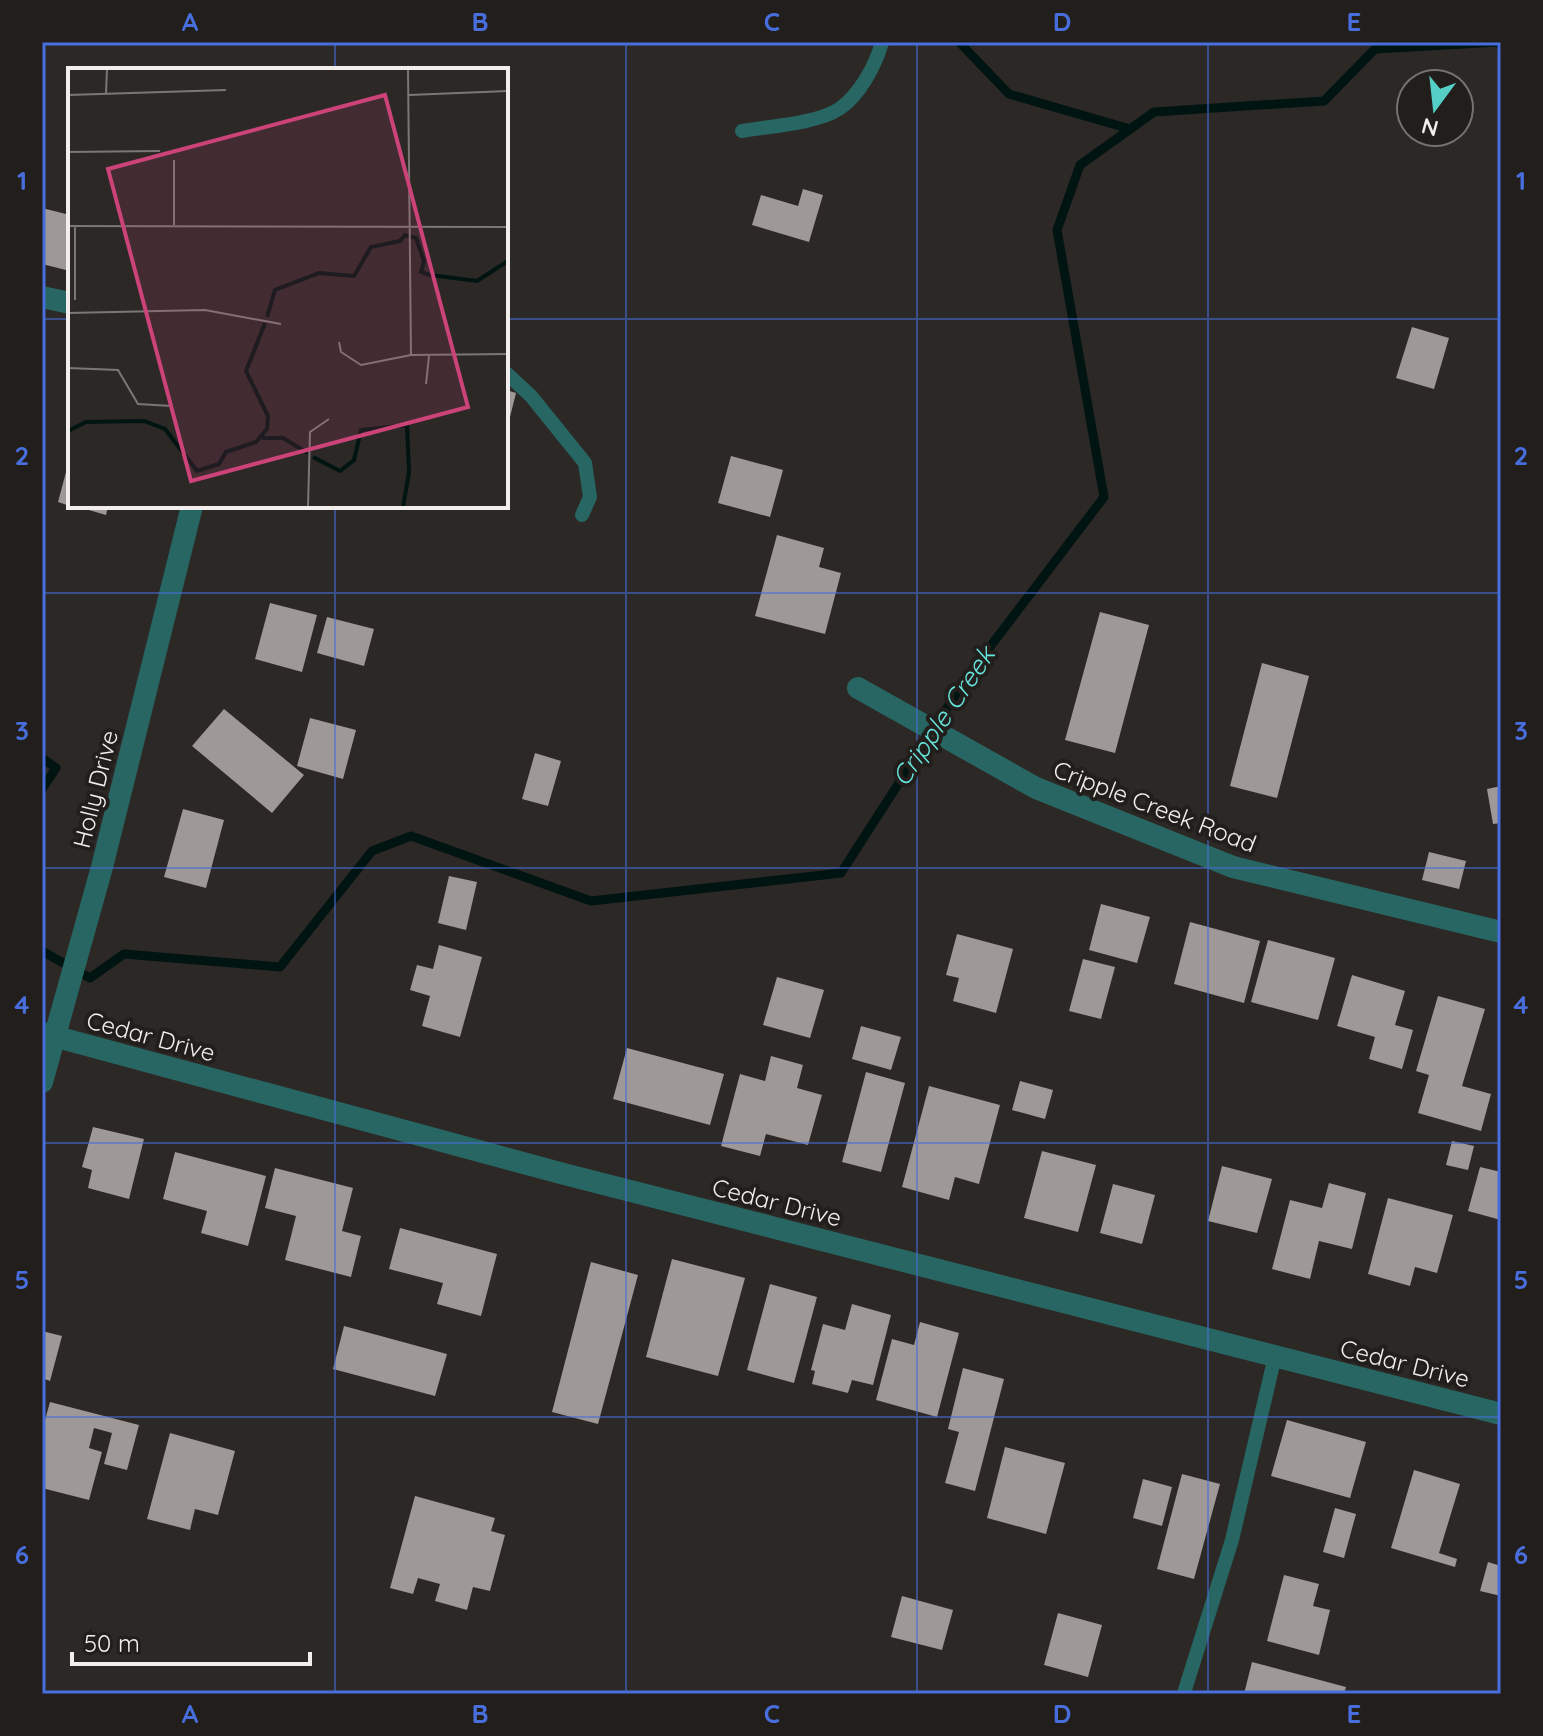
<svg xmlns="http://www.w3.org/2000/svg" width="1543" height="1736" font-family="Quicksand,sans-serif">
<rect width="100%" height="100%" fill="#2c2825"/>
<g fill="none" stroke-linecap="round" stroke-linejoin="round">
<g stroke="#001412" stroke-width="9">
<path d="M959 42 1009 94 1130 129"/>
<path d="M42 758 56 768 42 789"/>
<path d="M42 951 90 978 124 954 280 967 372 851 411 836 591 901 841 873 967 677 1104 497 1057 230 1080 165 1154 112 1324 101 1375 49 1499 42 1501 46"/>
</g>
</g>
<g fill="#9e9896">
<path d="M803 189 823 195 809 242 752 225 761 195 798 206Z"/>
<path d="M42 208 70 215V271L42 264Z"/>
<path d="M1412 327 1449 338 1434 389 1396 378Z"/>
<path d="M506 390 516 393 509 421 506 420Z"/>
<path d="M731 456 783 470 770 517 718 503Z"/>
<path d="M69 461H70V506L58 502Z"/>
<path d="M75 506H108L106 515Z"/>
<path d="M777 535 824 548 819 567 841 573 825 634 755 616Z"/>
<path d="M270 603 317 615 302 672 255 659Z"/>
<path d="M1100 612 1149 625 1115 753 1065 740Z"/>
<path d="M327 617 374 629 364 666 317 653Z"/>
<path d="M1262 663 1309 676 1277 798 1230 786Z"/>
<path d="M224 709 304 775 272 813 192 746Z"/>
<path d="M310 718 356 730 343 779 297 766Z"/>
<path d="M535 753 561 761 548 806 522 799Z"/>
<path d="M1501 786V823L1493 824 1487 789Z"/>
<path d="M183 809 224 820 206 888 164 877Z"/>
<path d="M1429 852 1466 861 1459 889 1422 880Z"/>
<path d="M449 876 477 882 466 930 438 923Z"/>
<path d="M1101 904 1150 917 1137 963 1089 950Z"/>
<path d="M1190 922 1260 941 1244 1003 1174 984Z"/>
<path d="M957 934 1013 949 996 1013 953 1001 959 978 946 975Z"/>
<path d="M1268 940 1335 958 1318 1020 1251 1002Z"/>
<path d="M439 945 482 957 460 1037 422 1026 430 996 410 990 417 965 433 969Z"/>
<path d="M1083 959 1115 967 1101 1019 1069 1011Z"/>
<path d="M1352 975 1405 991 1395 1025 1413 1030 1402 1069 1369 1059 1375 1037 1337 1026Z"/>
<path d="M777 977 824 990 810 1038 763 1025Z"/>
<path d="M1438 996 1485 1009 1462 1086 1491 1094 1481 1131 1418 1113 1429 1075 1416 1071Z"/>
<path d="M861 1026 901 1037 891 1070 852 1059Z"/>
<path d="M627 1048 724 1074 710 1125 613 1099Z"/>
<path d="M771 1056 803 1065 797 1088 822 1095 808 1145 766 1134 760 1156 721 1146 740 1074 765 1081Z"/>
<path d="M866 1072 905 1083 881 1172 842 1162Z"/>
<path d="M1020 1081 1053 1090 1045 1119 1012 1110Z"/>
<path d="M929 1086 1000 1105 979 1184 955 1177 949 1200 902 1187Z"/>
<path d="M93 1127 144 1139 129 1199 88 1188 92 1170 82 1167Z"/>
<path d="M1452 1141 1474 1146 1468 1170 1446 1165Z"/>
<path d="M1042 1151 1096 1165 1078 1232 1024 1218Z"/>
<path d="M175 1152 266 1176 248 1246 201 1233 207 1211 163 1199Z"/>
<path d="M1222 1166 1272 1179 1257 1233 1208 1221Z"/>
<path d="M1480 1167 1501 1172V1220L1468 1211Z"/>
<path d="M275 1168 353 1188 342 1231 361 1236 351 1277 285 1260 296 1216 265 1208Z"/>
<path d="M1329 1183 1366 1193 1352 1249 1319 1241 1310 1279 1272 1269 1290 1200 1322 1208Z"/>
<path d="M1113 1184 1155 1195 1142 1244 1100 1233Z"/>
<path d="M1388 1198 1453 1215 1437 1273 1415 1267 1410 1286 1368 1274Z"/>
<path d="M400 1228 497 1254 481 1316 437 1304 443 1283 389 1269Z"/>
<path d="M672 1259 745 1278 718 1376 646 1357Z"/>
<path d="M591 1262 638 1275 598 1424 552 1412Z"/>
<path d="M770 1284 817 1297 794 1383 747 1370Z"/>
<path d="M852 1304 891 1315 873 1385 852 1380 848 1393 812 1384 815 1371 811 1370 823 1324 845 1330Z"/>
<path d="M920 1322 959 1333 937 1417 876 1400 892 1339 914 1345Z"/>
<path d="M344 1326 447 1354 435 1396 333 1369Z"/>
<path d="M42 1331 62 1336 50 1381 42 1378Z"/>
<path d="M963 1368 1004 1379 975 1491 945 1483 959 1432 948 1429Z"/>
<path d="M50 1402 139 1425 127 1470 104 1464 112 1433 94 1428 89 1448 102 1452 89 1500 42 1488V1431Z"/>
<path d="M1287 1420 1366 1442 1350 1498 1271 1476Z"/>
<path d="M170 1433 235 1451 218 1515 195 1509 190 1530 147 1519Z"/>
<path d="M1005 1447 1065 1463 1046 1534 987 1518Z"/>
<path d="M1414 1470 1460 1484 1439 1553 1457 1559 1455 1567 1391 1548Z"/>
<path d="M1182 1474 1220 1484 1194 1579 1157 1569Z"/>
<path d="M1143 1479 1172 1487 1162 1526 1133 1518Z"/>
<path d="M415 1496 495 1518 491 1531 505 1535 490 1591 473 1587 467 1610 435 1601 440 1584 418 1578 413 1594 390 1588Z"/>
<path d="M1335 1508 1356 1514 1344 1558 1323 1552Z"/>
<path d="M1488 1562 1501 1566V1596L1480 1591Z"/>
<path d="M1284 1575 1319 1584 1313 1606 1330 1610 1319 1655 1267 1641Z"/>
<path d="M902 1596 953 1610 942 1650 891 1637Z"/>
<path d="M1058 1613 1102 1625 1088 1677 1044 1665Z"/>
<path d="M1252 1662 1346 1687 1344 1694H1244Z"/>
</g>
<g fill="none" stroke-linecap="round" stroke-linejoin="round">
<g stroke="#276662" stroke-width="14">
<path d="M742 131C769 126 816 124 839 109 859 96 876 65 882 42"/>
<path d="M506 373 531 396 585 463 590 497 582 515"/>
<path d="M1184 1693 1232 1540 1275 1356"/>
</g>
<g stroke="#276662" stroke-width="22">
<path d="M42 297 70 303"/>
<path d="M858 688 1036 788 1233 867 1501 932"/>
<path d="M42 1033 564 1174 1501 1414"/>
<path d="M42 1082 102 867 192 506"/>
</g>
</g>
<path fill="none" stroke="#476edc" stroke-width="2" stroke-opacity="0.55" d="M335 42V70M626 42V1694M917 42V1694M1208 42V1694M42 319H70M506 319H1501M335 506V1694M42 593H1501M42 868H1501M42 1143H1501M42 1417H1501"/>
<g text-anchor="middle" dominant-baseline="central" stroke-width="8" stroke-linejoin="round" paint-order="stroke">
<g font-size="24" fill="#f1eeed" stroke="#221e1c">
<text transform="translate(95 789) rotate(-76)">Holly Drive</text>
<text transform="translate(1155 806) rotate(21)">Cripple Creek Road</text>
<text transform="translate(151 1036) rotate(15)">Cedar Drive</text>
<text transform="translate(777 1202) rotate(14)">Cedar Drive</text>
<text transform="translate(1405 1363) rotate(14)">Cedar Drive</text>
</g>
<g font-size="26" font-style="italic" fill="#66e5dc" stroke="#221e1c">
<text transform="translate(943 716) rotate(-56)">Cripple Creek</text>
</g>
</g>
<g transform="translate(68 68)">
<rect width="440" height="440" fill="#2c2825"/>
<path fill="none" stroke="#001412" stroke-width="4" d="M199 249 207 222 251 205 286 208 303 179 332 173 337 167 348 170 356 193 353 204 362 207 409 213 440 193M0 363 18 354 76 353 97 361 129 403 151 396 158 384 188 374 199 361 200 348 178 303 197 255M194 370H215L240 385M245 389 272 403 286 392 293 362 339 357 341 404 335 439"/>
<path fill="none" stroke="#7b7775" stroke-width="2" d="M340 1 343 287 440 286M38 26 39 1M0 27 158 22M341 27 440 23M0 84 92 83M106 157V92M0 158 440 159M7 158V232M0 245 137 242 213 256M271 274 273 284 293 297 343 287M0 300 50 302 70 336 104 338M358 316 361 288M240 439 242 364 261 351"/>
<path fill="#cb4378" fill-opacity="0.15" stroke="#cb4378" stroke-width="4" d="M317 27 400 339 123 413 40 101Z"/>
<rect width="440" height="440" fill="none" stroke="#f1eeed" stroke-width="4"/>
</g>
<rect width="1543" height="1736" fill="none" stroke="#221e1c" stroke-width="88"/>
<g transform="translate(1435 108) rotate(195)"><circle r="38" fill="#221e1c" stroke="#757170" stroke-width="2"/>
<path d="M0-6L14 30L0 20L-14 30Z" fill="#55cec5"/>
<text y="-12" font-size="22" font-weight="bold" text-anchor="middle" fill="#f1eeed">N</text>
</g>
<path d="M72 1652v12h238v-12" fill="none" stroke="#f1eeed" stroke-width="4"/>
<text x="84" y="1652" font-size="24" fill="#f1eeed" stroke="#221e1c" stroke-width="6" paint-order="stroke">50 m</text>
<rect x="44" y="44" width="1455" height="1648" fill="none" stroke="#476edc" stroke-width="3"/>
<g font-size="26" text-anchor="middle" font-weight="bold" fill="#476edc">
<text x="190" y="31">A</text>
<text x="480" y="31">B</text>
<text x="772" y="31">C</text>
<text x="1062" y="31">D</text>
<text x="1354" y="31">E</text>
<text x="22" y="190">1</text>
<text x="1521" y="190">1</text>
<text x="22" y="465">2</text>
<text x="1521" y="465">2</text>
<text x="22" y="740">3</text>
<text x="1521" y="740">3</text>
<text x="22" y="1014">4</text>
<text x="1521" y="1014">4</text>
<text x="22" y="1289">5</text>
<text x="1521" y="1289">5</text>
<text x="22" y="1564">6</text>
<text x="1521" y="1564">6</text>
<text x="190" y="1723">A</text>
<text x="480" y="1723">B</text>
<text x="772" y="1723">C</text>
<text x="1062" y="1723">D</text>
<text x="1354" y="1723">E</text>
</g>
</svg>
